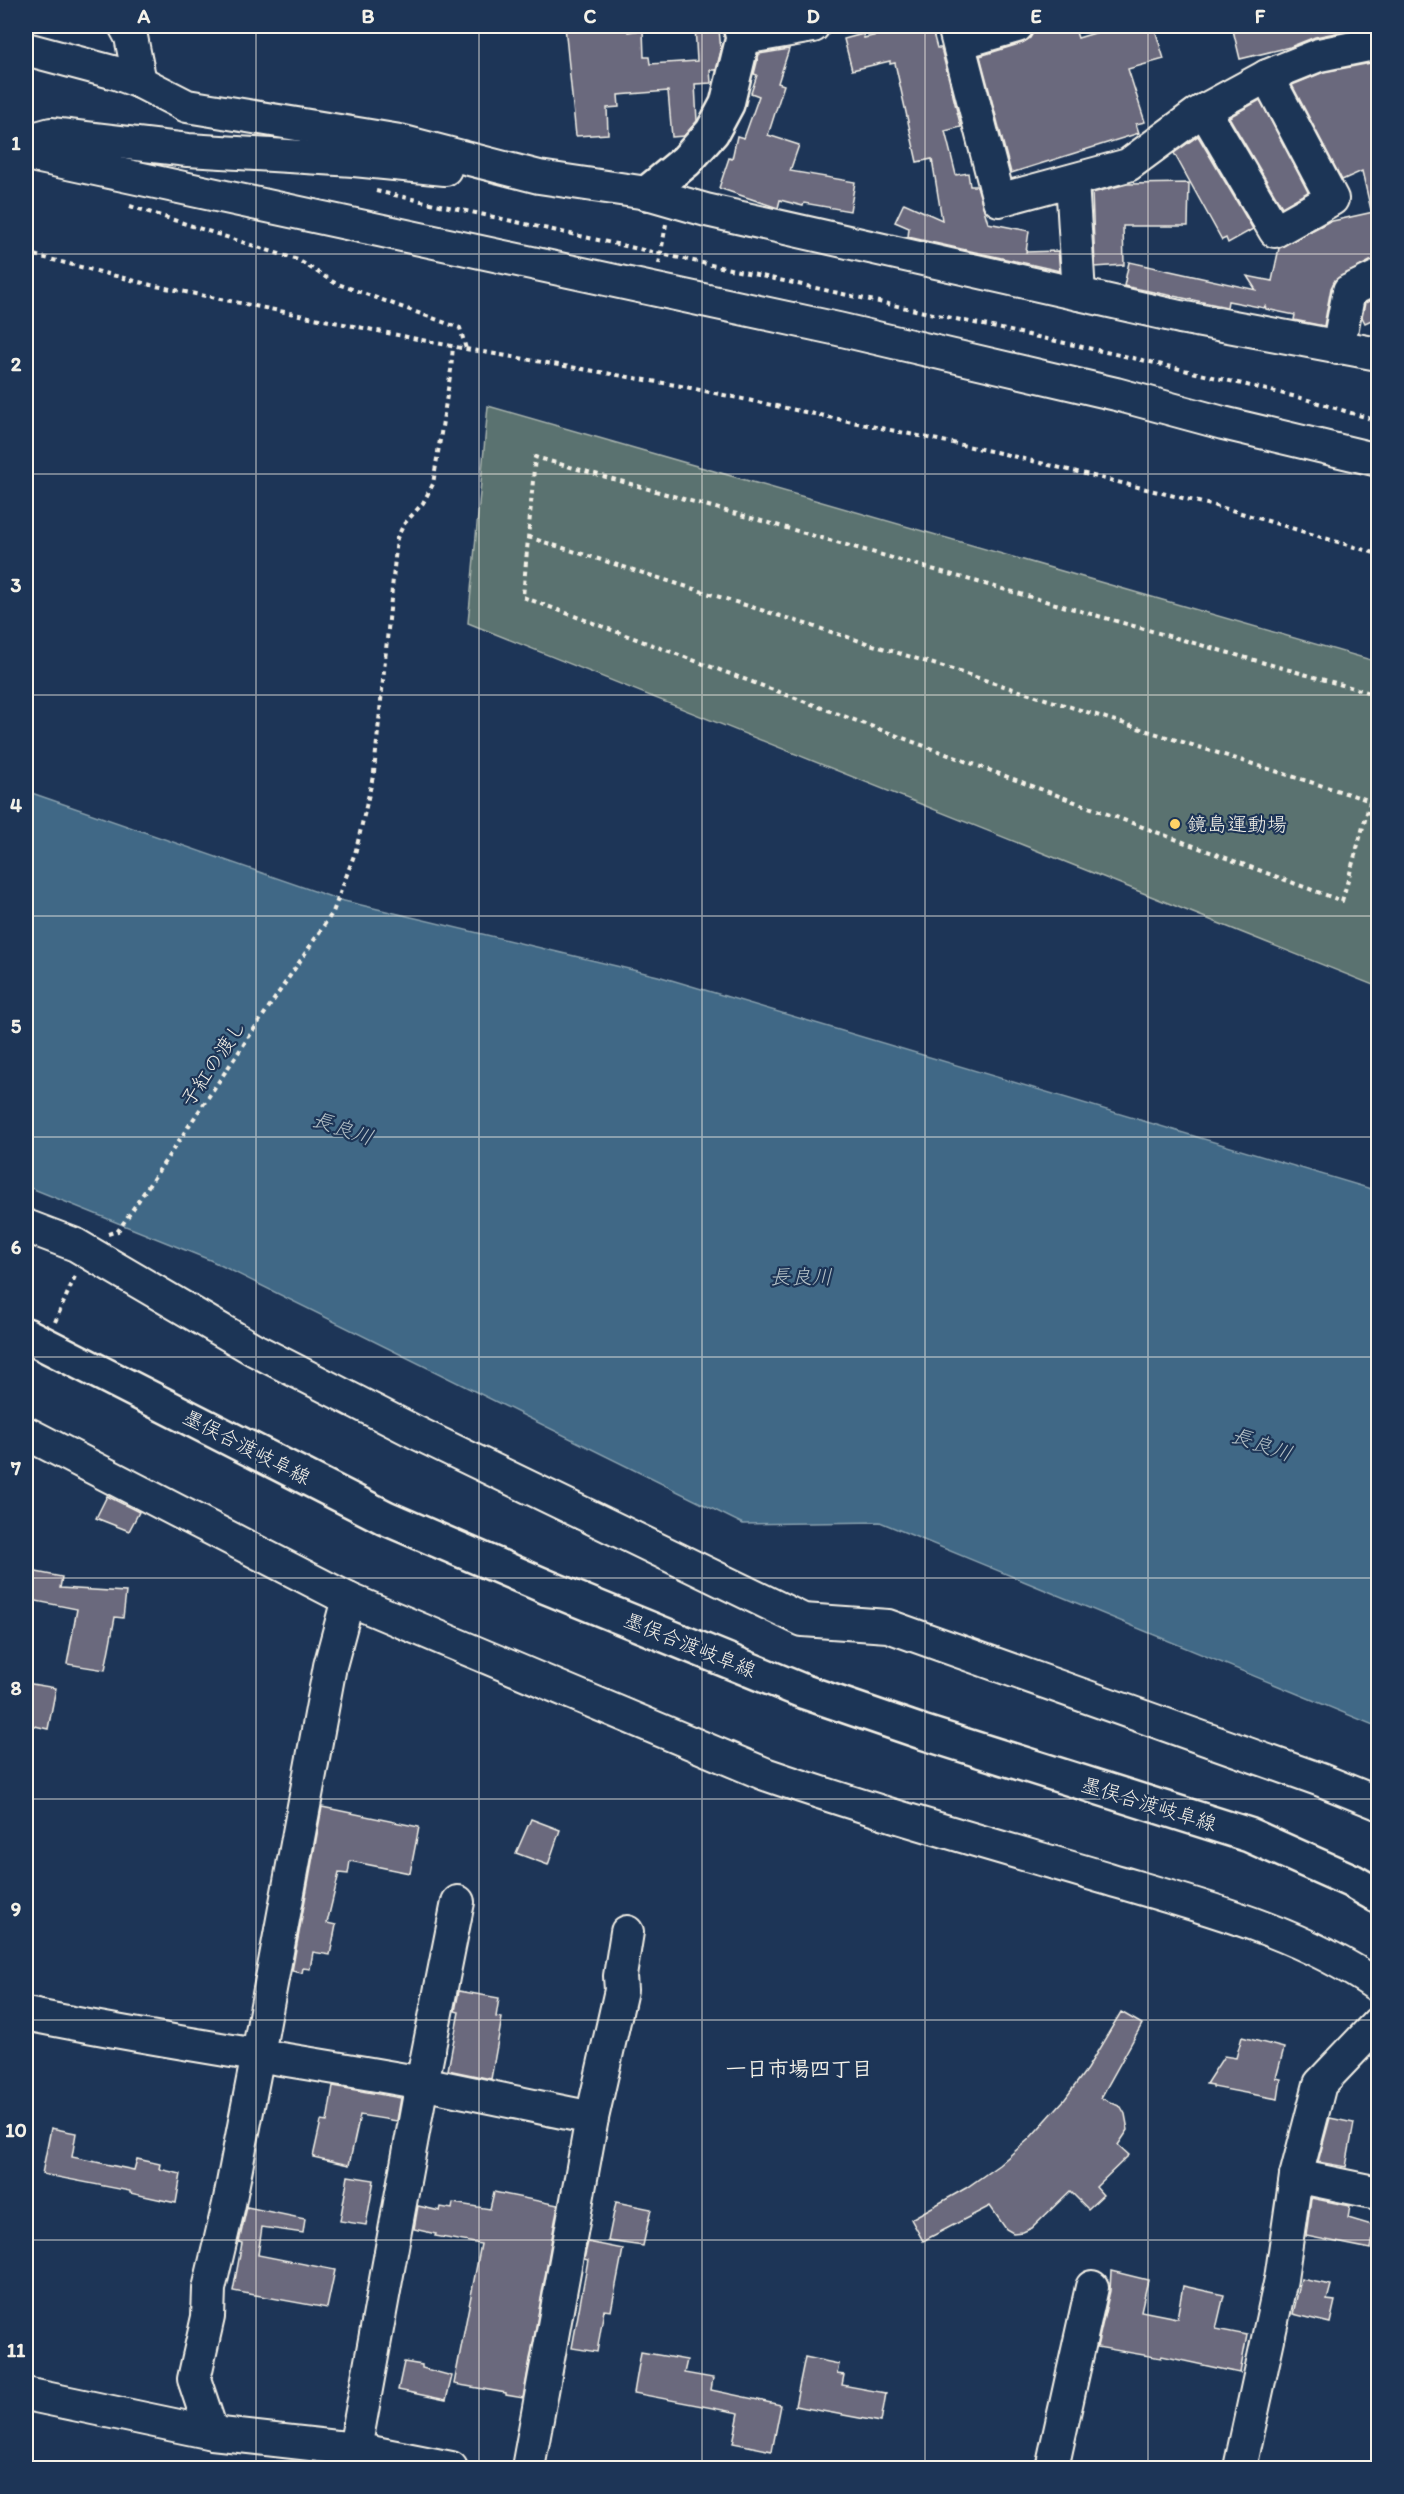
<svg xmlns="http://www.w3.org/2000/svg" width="1404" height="2494" font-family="Itim,'Klee One',sans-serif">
<rect width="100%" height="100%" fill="#1d3557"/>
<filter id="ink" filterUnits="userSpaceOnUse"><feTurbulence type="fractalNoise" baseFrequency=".0167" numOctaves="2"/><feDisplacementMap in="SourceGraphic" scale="12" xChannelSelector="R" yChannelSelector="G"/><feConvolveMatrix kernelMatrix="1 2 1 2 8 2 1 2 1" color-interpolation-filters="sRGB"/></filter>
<g filter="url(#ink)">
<path fill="#5a726f" stroke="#a7b2ac" stroke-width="1.5" d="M488 406 1378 662V987L468 623Z"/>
<path fill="#3f6886" stroke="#879fad" stroke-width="1.5" d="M26 791 340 900 658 976 1378 1191V1727L880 1522 743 1524 210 1260 26 1186Z"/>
<g fill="#6a697d" stroke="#f4f1e8" stroke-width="1.5">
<path d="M565 26H628V32L643 30 644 57H649L650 64 697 61 695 26 719 29 721 51 716 70H710L711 83 695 84 697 121 684 136 672 137 668 91 618 95 619 107 607 108 608 134 576 136Z"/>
<path d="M914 26H931L937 48H941L961 127 945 131 956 175 968 173 970 186H977L988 223 1029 231 1026 252 1058 251 1060 271 908 237 909 228 895 222 904 203 942 220 932 159 917 162 895 63 890 64V61L852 70 844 39 863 34 864 38Z"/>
<path d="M1048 26H1074L1078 38 1118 26H1154L1164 59 1128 69 1145 122 1136 124 1139 133 1011 173 980 56 1022 43 1030 38 1035 29Z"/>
<path d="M1232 26H1367V27L1315 37 1290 47 1240 59Z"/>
<path d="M789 49 778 83 784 85 768 135 799 145 790 171 855 182 850 211 804 203 803 206 780 200 778 208 719 188 729 158 732 159 737 136 744 138 759 96 751 93 757 75 754 74 759 54Z"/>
<path d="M1376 62 1378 73V209L1371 210 1362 171 1342 180 1292 85 1324 72Z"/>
<path d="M1260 100 1308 192 1282 207 1229 117Z"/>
<path d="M1198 136 1253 229 1228 243 1226 238 1222 240 1174 153Z"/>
<path d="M1189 183 1188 226H1123L1124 265 1095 267 1092 193 1127 184Z"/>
<path d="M1378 211V259L1370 261 1335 280 1331 288 1324 326 1294 320 1295 315 1266 309 1265 306 1264 308 1228 301 1227 307 1124 286 1129 262 1256 290 1247 276 1272 281 1279 248 1328 222Z"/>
<path d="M1378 297V317L1365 323 1362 317 1365 303Z"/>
<path d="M107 1496 139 1512 129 1531 96 1518Z"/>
<path d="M26 1570 62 1577 60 1588 126 1592 123 1618 115 1617 105 1670 67 1664 77 1609 26 1599Z"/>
<path d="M26 1683 56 1688 48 1729 26 1724Z"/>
<path d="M322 1807 419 1827 410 1873 350 1861 348 1874 339 1873 327 1923 336 1925 330 1955 313 1952 310 1969 303 1968 302 1973 292 1971Z"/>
<path d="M531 1819 560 1830 548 1865 516 1853Z"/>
<path d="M459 1991 499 1998 496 2017 502 2018 491 2079 448 2070 459 2012 455 2011Z"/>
<path d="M1121 2012 1142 2024 1101 2098 1121 2107 1125 2114 1128 2130 1118 2145 1129 2155 1096 2187 1103 2195 1088 2209 1070 2191 1032 2228 1023 2232 1013 2233 1006 2229 990 2206 923 2241 911 2219 966 2188 999 2165 1029 2139 1065 2099 1087 2069Z"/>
<path d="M1242 2037 1284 2048 1276 2078 1281 2079 1278 2099 1213 2087V2085L1206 2084 1224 2056 1236 2058Z"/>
<path d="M333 2086 401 2098 397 2121 360 2115 349 2165 313 2157 321 2121 327 2122Z"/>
<path d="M1330 2118 1354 2123 1346 2167 1318 2162Z"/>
<path d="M51 2128 76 2133 72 2157 134 2170 137 2159 160 2164 159 2169 181 2174 176 2203 130 2193V2191L42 2174Z"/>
<path d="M348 2176 374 2180 366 2225 340 2221Z"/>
<path d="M494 2192 558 2205 523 2398 506 2395V2393L454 2384 481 2244 435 2236 436 2234 414 2229 418 2206 440 2211 441 2207 452 2209 453 2203 490 2209Z"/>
<path d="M1311 2198 1350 2206 1348 2218 1375 2226 1371 2249 1306 2236Z"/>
<path d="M616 2202 651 2209 643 2246 608 2241Z"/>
<path d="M247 2207 305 2219 303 2233 262 2227 258 2255 335 2270 327 2308 233 2291 242 2243 239 2242Z"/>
<path d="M588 2242 623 2249 611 2311 604 2310 597 2352 572 2348 588 2260 584 2259Z"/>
<path d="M1111 2271 1148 2280 1141 2311 1177 2318 1183 2286 1224 2295 1216 2329 1247 2335 1240 2373 1162 2356 1161 2358 1097 2347 1110 2291Z"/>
<path d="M1301 2279 1331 2285 1327 2300 1335 2301 1330 2323 1293 2314Z"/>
<path d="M641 2352 687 2360 684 2373 713 2378 711 2390 781 2405 772 2451 733 2443 739 2413 634 2393Z"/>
<path d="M805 2357 839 2364 837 2374 844 2375 842 2385 886 2393 881 2422 795 2406Z"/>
<path d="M404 2362 422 2365V2368L452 2376 446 2400 398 2390Z"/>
</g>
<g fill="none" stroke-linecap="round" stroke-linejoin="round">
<g stroke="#f4f1e8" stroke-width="36">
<g id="minor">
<path d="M125 26 131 37 140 82"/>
<path d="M954 26 999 200 1128 165 1197 114 1267 76 1319 55 1378 43"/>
<path d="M743 38 813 26"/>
<path d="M959 43 1017 26"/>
<path d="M26 49 116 73 140 82 187 106 400 141 539 177 647 193 706 210 1180 317 1378 354"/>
<path d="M1204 110 1275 231 1332 199 1267 76"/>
<path d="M26 141 51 134 188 150 354 160 445 169"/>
<path d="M26 154 838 329 1116 394 1223 423 1378 460"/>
<path d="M1072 181 1079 294"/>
<path d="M1338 348 1349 291 1378 277"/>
<path d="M26 1226 76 1245 255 1350 417 1433 803 1620 888 1626 1321 1780 1378 1803"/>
<path d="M26 1433 348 1599 765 1774C878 1813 994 1845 1109 1879 1200 1906 1299 1931 1378 1986"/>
<path d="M26 2014C157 2041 290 2059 422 2083L458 1902"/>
<path d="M1296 2176 1378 2193"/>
<path d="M26 2394 212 2433 355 2449 451 2468"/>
<path d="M212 2433 194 2379 208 2317 209 2289 229 2204 258 2054 330 1666 348 1599"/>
<path d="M355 2449 422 2083 592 2118"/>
<path d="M528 2468 592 2118 621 1990 620 1976 627 1932"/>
<path d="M1052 2468 1092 2287"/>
<path d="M1240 2468 1281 2279 1296 2176 1320 2084 1378 2023"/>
</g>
</g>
<g stroke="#f4f1e8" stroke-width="38">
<g id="major">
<path d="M647 193 686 161 712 132 727 104 743 38 740 26"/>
<path d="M26 1335 386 1518 547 1587 805 1692 922 1732 1249 1835 1352 1881 1378 1896"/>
</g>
</g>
<g stroke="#f4f1e8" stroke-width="4" stroke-dasharray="4.5 4.5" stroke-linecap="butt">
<path d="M376 191 1142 360 1305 399 1378 421"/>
<path d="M130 206 298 260 335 283 460 328 466 349"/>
<path d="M26 253 151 285 334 322 466 349 681 386 1000 453 1231 510 1378 554"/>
<path d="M659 264 666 224"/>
<path d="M528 537 1371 801"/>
<path d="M1378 695 535 457 523 597 1342 901 1378 774"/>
<path d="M108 1234 118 1231 333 912 356 850 374 772 397 538 404 524 423 503 433 484 451 370 453 346"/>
<path d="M55 1322 76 1274"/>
</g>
<use href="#minor" stroke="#1d3557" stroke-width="32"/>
<use href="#major" stroke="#1d3557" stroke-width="33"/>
</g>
</g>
<path fill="none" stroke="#f4f1e8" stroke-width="1.5" stroke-opacity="0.55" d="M256 26V2468M479 26V2468M702 26V2468M925 26V2468M1148 26V2468M26 254H1378M26 474H1378M26 695H1378M26 916H1378M26 1137H1378M26 1357H1378M26 1578H1378M26 1799H1378M26 2020H1378M26 2240H1378"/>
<circle fill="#ffd166" stroke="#1d3557" stroke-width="2" cx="1175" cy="824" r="6"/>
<g text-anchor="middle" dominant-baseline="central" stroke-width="4.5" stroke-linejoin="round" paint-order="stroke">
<g font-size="20" fill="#f4f1e8" stroke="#1d3557" text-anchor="start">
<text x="1187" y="824">鏡島運動場</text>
</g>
<g font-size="20" fill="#f4f1e8" stroke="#1d3557">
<text transform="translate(213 1063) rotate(-56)">子紅の渡し</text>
<text transform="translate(247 1447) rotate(27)">墨俣合渡岐阜線</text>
<text transform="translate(690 1645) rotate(22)">墨俣合渡岐阜線</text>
<text transform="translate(1149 1804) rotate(17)">墨俣合渡岐阜線</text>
</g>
<g font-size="21" font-style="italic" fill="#b5c1c6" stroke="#1d3557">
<text transform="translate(343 1128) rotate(19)">長良川</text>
<text x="801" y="1276">長良川</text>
<text transform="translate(1262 1444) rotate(19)">長良川</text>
</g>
<g font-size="21" font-weight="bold" fill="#f4f1e8" stroke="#1d3557">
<text x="799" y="2068">一日市場四丁目</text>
</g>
</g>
<rect width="1404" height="2494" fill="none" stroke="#1d3557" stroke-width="66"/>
<rect x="33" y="33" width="1338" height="2428" fill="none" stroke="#f4f1e8" stroke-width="2"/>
<g font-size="20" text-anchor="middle" font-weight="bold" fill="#f4f1e8">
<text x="144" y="23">A</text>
<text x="368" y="23">B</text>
<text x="590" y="23">C</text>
<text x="813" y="23">D</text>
<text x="1036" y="23">E</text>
<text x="1260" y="23">F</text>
<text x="16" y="150">1</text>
<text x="16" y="371">2</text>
<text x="16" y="592">3</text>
<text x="16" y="812">4</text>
<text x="16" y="1033">5</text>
<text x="16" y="1254">6</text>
<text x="16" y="1475">7</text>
<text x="16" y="1695">8</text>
<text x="16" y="1916">9</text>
<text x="16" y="2137">10</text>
<text x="16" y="2357">11</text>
</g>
</svg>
